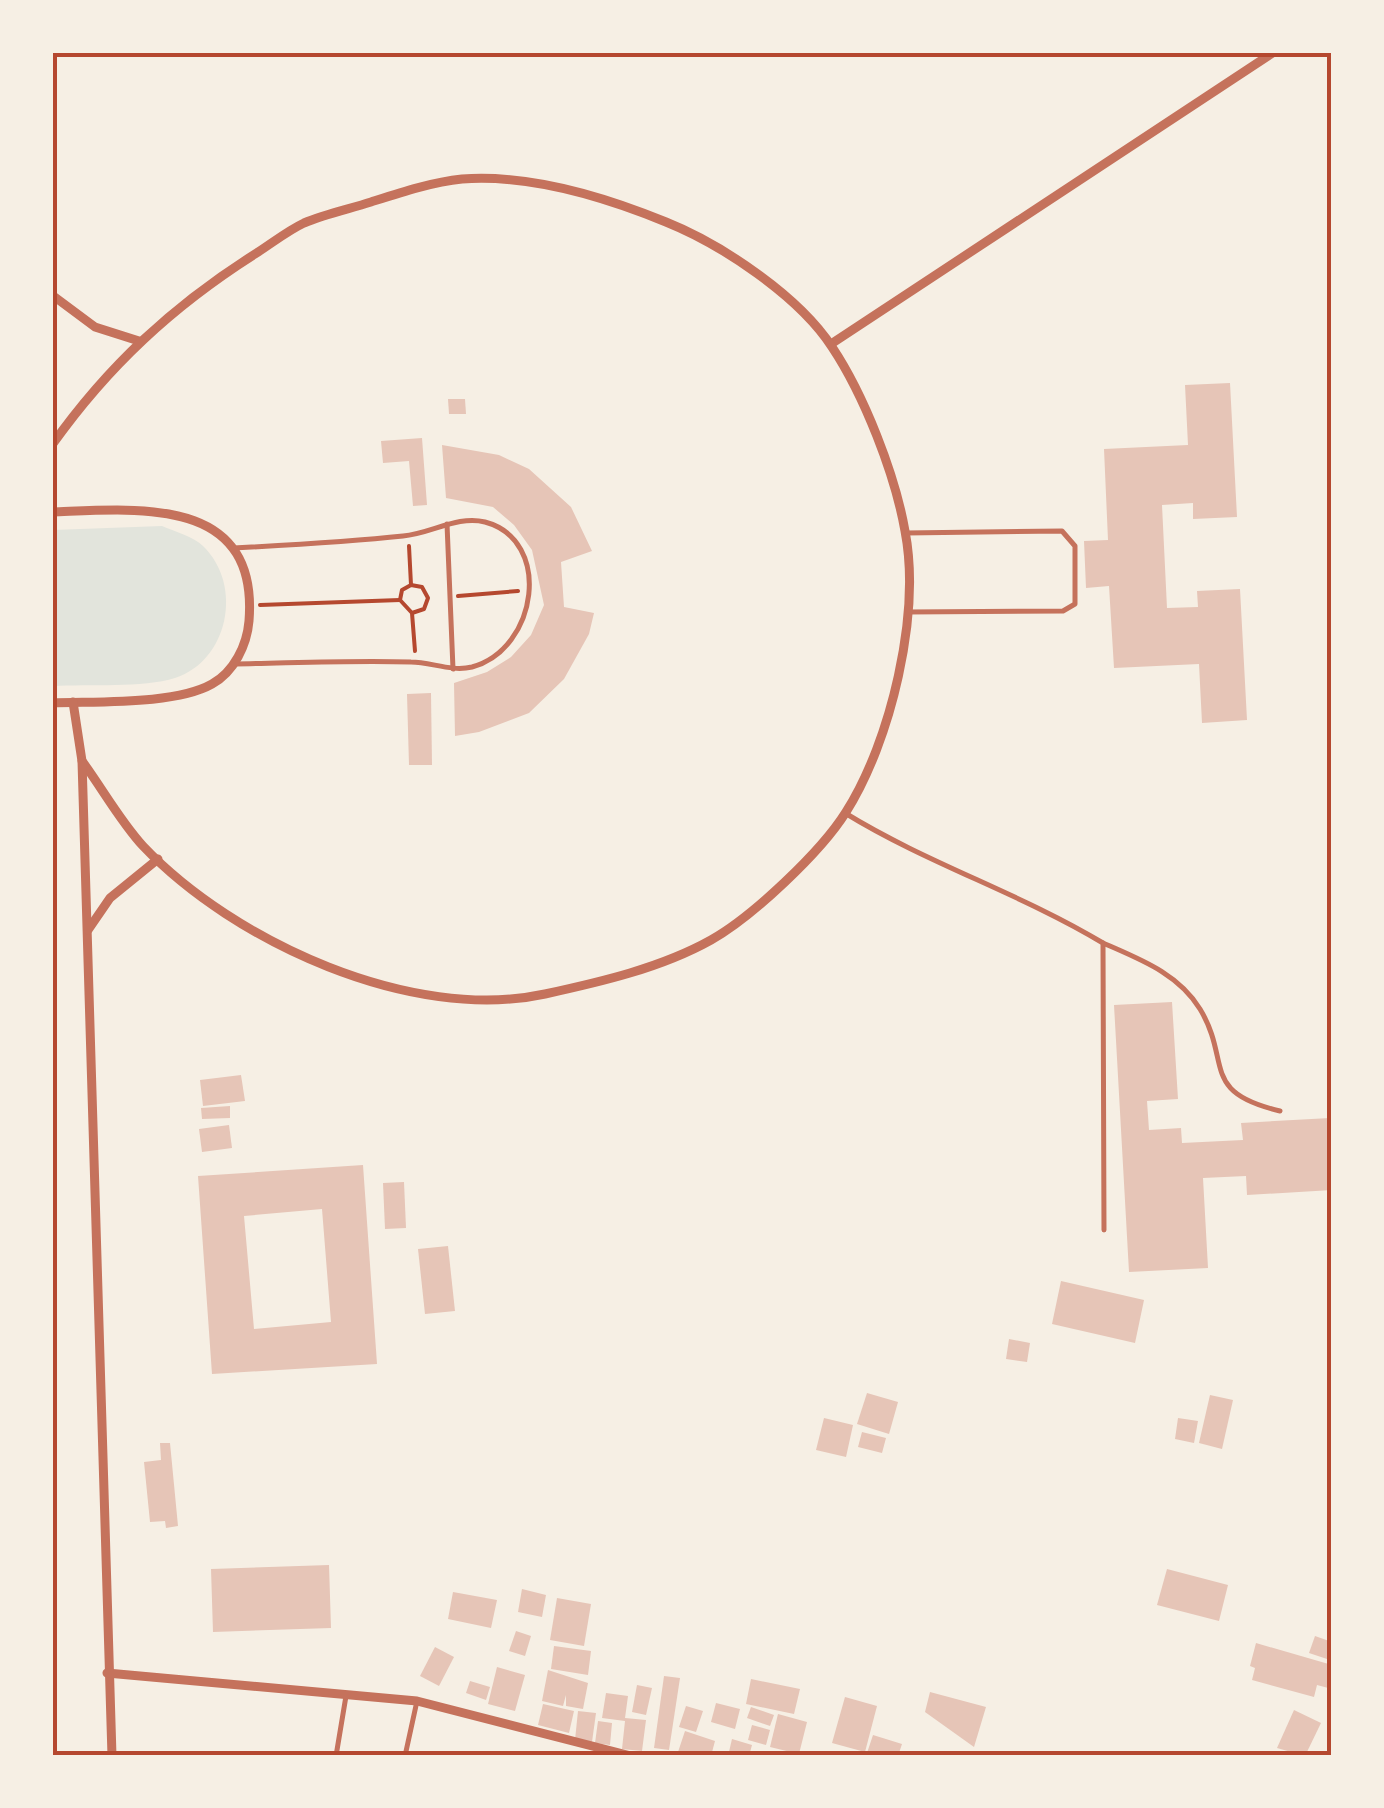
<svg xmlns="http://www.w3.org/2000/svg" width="1384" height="1808" font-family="Overpass,sans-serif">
<rect width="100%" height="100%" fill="#f6efe4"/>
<path fill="#e2e4dc" d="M162 526C174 531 194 537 203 546 244 586 228 661 175 678 143 688 88 684 53 686V530Z"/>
<g fill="#e6c5b7" fill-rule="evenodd">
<path d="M1230 383 1237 517 1193 519V503L1162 505 1167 608 1198 607 1197 591 1240 589 1247 720 1202 723 1199 664 1114 668 1109 586 1086 588 1084 541 1108 540 1104 449 1188 445 1185 385Z"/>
<path d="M448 399H465L466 414H449Z"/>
<path d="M422 438 427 505 413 506 409 461 383 463 381 441Z"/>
<path d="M442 445 499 455 529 469 571 507 592 551 561 562 564 607 594 613 589 634 564 679 529 713 479 732 455 736 454 683 487 672 511 657 531 635 544 605 532 550 514 525 493 507 446 498Z"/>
<path d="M431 693 432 765H409L407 694Z"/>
<path d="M1172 1002 1178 1099 1147 1101 1149 1130 1181 1128 1182 1143 1243 1140 1241 1123 1330 1118 1332 1190 1247 1195 1246 1176 1203 1178 1208 1268 1129 1272 1114 1005Z"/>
<path d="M241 1075 245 1101 203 1106 200 1080Z"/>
<path d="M230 1106V1118L202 1119 201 1108Z"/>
<path d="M229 1125 232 1148 202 1152 199 1129Z"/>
<path d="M363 1165 377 1364 212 1374 198 1176ZM322 1209 331 1322 254 1329 244 1216Z"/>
<path d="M404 1182 406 1228 385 1229 383 1183Z"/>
<path d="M448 1246 455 1311 425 1314 418 1249Z"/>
<path d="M1061 1281 1144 1300 1135 1343 1052 1324Z"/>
<path d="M1009 1339 1030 1343 1027 1362 1006 1359Z"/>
<path d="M867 1393 898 1402 889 1434 857 1424Z"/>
<path d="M1210 1395 1233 1400 1222 1449 1199 1443Z"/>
<path d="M824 1418 853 1425 846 1457 816 1450Z"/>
<path d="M1178 1418 1198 1421 1194 1443 1175 1439Z"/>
<path d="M862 1432 886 1438 882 1453 858 1447Z"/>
<path d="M160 1443H170L178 1526 166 1528 165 1521 150 1522 144 1462 161 1460Z"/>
<path d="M329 1565 331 1628 213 1632 211 1569Z"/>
<path d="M1167 1569 1228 1585 1219 1621 1157 1605Z"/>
<path d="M522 1589 546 1595 542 1617 518 1612Z"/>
<path d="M453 1592 497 1600 491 1628 448 1619Z"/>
<path d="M557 1598 591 1604 584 1646 550 1640Z"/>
<path d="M516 1631 531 1636 525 1656 509 1651Z"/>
<path d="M1315 1636 1332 1642 1330 1660 1309 1653Z"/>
<path d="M1256 1643 1332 1665V1689L1317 1685 1314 1697 1252 1680 1255 1668 1250 1666Z"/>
<path d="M554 1646 591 1651 588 1675 551 1669Z"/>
<path d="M435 1647 454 1657 439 1686 420 1676Z"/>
<path d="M497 1667 525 1675 515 1711 488 1704Z"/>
<path d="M548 1670 588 1683 583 1709 566 1706V1695L563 1706 542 1701Z"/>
<path d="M664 1676 680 1678 669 1750 654 1748Z"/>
<path d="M751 1679 800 1689 794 1714 746 1704Z"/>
<path d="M470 1681 490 1687 486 1700 466 1693Z"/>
<path d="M637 1685 652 1688 646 1715 632 1712Z"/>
<path d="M930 1692 986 1707 974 1747 925 1712Z"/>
<path d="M606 1693 628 1696 625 1718 646 1720 642 1751 622 1749 625 1721 602 1718Z"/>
<path d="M845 1697 877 1706 865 1752 832 1743Z"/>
<path d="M716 1703 740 1709 735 1729 711 1722Z"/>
<path d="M543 1704 574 1711 569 1733 538 1725Z"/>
<path d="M686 1706 703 1711 696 1732 679 1727Z"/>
<path d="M751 1707 774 1715 770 1726 747 1718Z"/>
<path d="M1294 1710 1321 1723 1305 1756 1277 1748Z"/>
<path d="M578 1711 596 1713 592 1742 575 1740Z"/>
<path d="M778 1714 807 1722 799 1754 770 1747Z"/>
<path d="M598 1721 612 1723 610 1745 595 1743Z"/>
<path d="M752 1725 770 1730 766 1745 748 1740Z"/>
<path d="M685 1731 715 1741 711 1756 678 1752Z"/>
<path d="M873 1735 902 1744 898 1756H866Z"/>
<path d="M732 1739 752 1745 749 1756H728Z"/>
</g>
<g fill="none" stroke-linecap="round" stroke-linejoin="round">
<g stroke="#b5482f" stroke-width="4">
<path d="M409 546 411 585"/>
<path d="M458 596 518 591"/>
<path d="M260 605 400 600"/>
<path d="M412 613 424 609 428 598 422 587 411 585 402 590 400 600 412 613 415 651"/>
</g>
<g stroke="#c5725c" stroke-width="5">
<path d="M447 524 453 669"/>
<path d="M906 533 1062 531 1075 546V604L1063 611 907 612"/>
<path d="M235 664C294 663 353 660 411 662 431 662 451 672 472 667 538 649 553 540 485 522 457 515 431 534 403 536 348 542 291 545 235 548"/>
<path d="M845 813C928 864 1020 893 1103 943L1104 1230"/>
<path d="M1103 943C1139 959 1178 973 1200 1009 1232 1062 1199 1092 1280 1111"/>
<path d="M336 1756 346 1696"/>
<path d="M405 1756 417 1701"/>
</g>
<g stroke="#c5725c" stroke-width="9">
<path d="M52 295 95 327 139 341"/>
<path d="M831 344 1274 52"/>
<path d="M52 445C108 366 173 306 255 254 271 244 287 231 304 223 325 214 349 209 371 202 399 193 432 182 462 179 529 174 605 197 666 222 721 244 799 296 832 347 864 395 895 474 905 531 921 614 891 741 846 812 821 852 752 917 711 940 661 968 600 982 545 994 412 1023 234 942 143 846 120 821 102 788 82 761"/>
<path d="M52 512C138 509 259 495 249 621 247 645 234 672 212 684 175 705 95 701 52 703"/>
<path d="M73 702 82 761 112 1756"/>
<path d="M88 930 110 898 158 859"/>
<path d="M107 1673 417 1701 631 1756"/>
</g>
</g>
<rect width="1384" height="1808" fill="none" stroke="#f6efe4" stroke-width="110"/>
<rect x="55" y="55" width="1274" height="1698" fill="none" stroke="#b5482f" stroke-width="4"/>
</svg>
